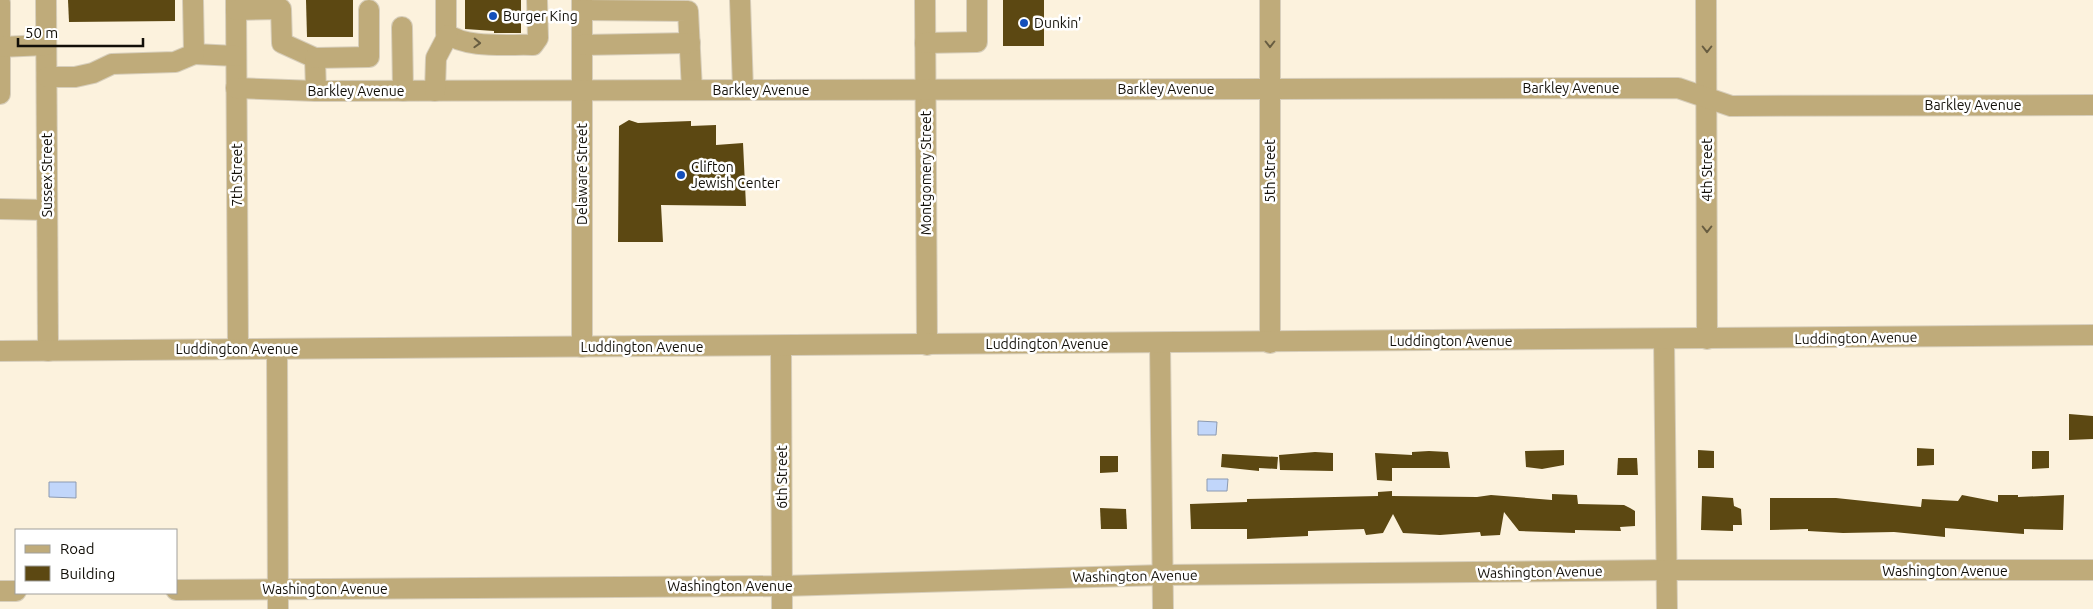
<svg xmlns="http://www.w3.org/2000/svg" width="2093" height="609" font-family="Ubuntu,sans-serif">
<rect width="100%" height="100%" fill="#fcf2dd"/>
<g fill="#c1d6fa" stroke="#8c9ab1">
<path d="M1198 421 1217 422 1216 435H1198Z"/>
<path d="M1207 479H1228L1227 491H1207Z"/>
<path d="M49 482H76V498L49 497Z"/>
</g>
<g fill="#5c4812">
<path d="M68 0H175V21L69 22Z"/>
<path d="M306 0H353V37H307Z"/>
<path d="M465 0H521V33H494V31L465 29Z"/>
<rect x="1003" y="0" width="41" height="46"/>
<path d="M629 120 638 123 691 121V126L716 125V145L743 143 746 206 661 205 663 242H618L619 126Z"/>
<path d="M2069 414 2093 416V439L2069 440Z"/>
<path d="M1917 448 1934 449V465L1917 466Z"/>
<path d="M1564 450V465L1542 469 1526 467 1525 451Z"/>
<path d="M1698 450 1714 451V468H1698Z"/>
<path d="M1429 451 1448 452 1450 468H1392V481L1377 480 1375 453 1412 455V452Z"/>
<path d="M2032 451H2049V468L2032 469Z"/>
<path d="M1315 452 1333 453V471L1280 470 1279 455Z"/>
<path d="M1222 454 1278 457 1277 469 1259 468V471L1221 467Z"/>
<path d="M1100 456H1118V472L1100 473Z"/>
<path d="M1618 458H1637L1638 475H1617Z"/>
<path d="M1392 491V496L1477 497 1491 495 1552 500V494L1577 495 1578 504 1624 505 1630 508 1635 511V526L1620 527 1621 531 1575 530V533L1519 531 1504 512 1500 535 1481 536 1480 532 1440 535 1403 533 1393 514 1383 533 1366 535 1364 529 1308 531V536L1247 539V529H1191L1190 504 1247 502V499L1378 496V492Z"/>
<path d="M1962 495 1998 502V495H2018V497L2064 495 2063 530 2024 529V534L1945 528V537L1894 532 1843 533 1808 531V529L1770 530V498H1836L1921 507 1922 499 1958 501Z"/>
<path d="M1702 496 1733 498 1734 506 1741 509 1742 525H1733V531L1701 530Z"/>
<path d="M1100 508 1126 509 1127 529H1101Z"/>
</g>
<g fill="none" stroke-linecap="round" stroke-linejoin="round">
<g stroke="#d7cebb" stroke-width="22">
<g id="minor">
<path d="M46 0 48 351"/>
<path d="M236 0 238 349"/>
<path d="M446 0V33C466 49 508 44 533 45L538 38 537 0"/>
<path d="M582 0V347"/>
<path d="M740 0 743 90"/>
<path d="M925 0 927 345"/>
<path d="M1706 0 1707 339"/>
<path d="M0 3V94"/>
<path d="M236 10 281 9 282 43 315 58 316 91"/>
<path d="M582 10 688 11 692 90"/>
<path d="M402 27 403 91"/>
<path d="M925 43 977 42V0"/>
<path d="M582 45 690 43"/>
<path d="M0 47 46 45"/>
<path d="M194 54 236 56"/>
<path d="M315 58 369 57V10"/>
<path d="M47 77H75L93 73 112 64 175 62 194 54 193 0"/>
<path d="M236 88 316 91 1678 88 1731 106 2093 105"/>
<path d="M435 91 436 58 448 35"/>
<path d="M0 209 47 210"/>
<path d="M1664 339 1667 609"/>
<path d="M1270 343V0"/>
<path d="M1160 344 1163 609"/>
<path d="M781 346 782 609"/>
<path d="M277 349 278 609"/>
<path d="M0 351 2093 335"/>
<path d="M176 590 782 586 1163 575 1668 570H2093"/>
<path d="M0 591H16"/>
</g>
</g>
<use href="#minor" stroke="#bfab7a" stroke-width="20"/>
</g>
<defs><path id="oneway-chevron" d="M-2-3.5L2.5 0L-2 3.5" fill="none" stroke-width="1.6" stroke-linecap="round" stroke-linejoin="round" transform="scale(1.25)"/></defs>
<g stroke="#685d41">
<use href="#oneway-chevron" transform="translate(477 43) rotate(2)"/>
<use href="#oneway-chevron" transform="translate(1270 44) rotate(90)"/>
<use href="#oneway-chevron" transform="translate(1707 49) rotate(90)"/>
<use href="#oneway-chevron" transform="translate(1707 229) rotate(90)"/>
</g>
<g fill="#154fba" stroke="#fff" stroke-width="2">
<circle cx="493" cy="16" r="5"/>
<circle cx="1024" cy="23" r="5"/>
<circle cx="681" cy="175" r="5"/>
</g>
<g text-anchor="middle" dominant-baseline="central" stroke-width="5" stroke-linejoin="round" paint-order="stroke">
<g font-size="14" fill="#120f08" stroke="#fff" text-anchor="start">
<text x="503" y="16">Burger King</text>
<text x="1034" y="23">Dunkin'</text>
<text x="691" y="167">Clifton<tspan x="691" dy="16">Jewish Center</tspan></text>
</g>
<g font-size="14" fill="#120f08" stroke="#fff">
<text x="1571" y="88">Barkley Avenue</text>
<text x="1166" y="89">Barkley Avenue</text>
<text x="761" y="90">Barkley Avenue</text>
<text x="356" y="91">Barkley Avenue</text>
<text x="1973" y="105">Barkley Avenue</text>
<text transform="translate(1707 170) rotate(-90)">4th Street</text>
<text transform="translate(1270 171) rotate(-90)">5th Street</text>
<text transform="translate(926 173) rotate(-90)">Montgomery Street</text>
<text transform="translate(582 174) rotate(-90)">Delaware Street</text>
<text transform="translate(47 175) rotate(-90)">Sussex Street</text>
<text transform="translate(237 175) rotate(-90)">7th Street</text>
<text transform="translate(1856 338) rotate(-1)">Luddington Avenue</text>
<text x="1451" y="341">Luddington Avenue</text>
<text x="1047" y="344">Luddington Avenue</text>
<text x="642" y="347">Luddington Avenue</text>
<text x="237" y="349">Luddington Avenue</text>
<text transform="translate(782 477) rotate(-90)">6th Street</text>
<text x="1945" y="571">Washington Avenue</text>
<text transform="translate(1540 572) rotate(-1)">Washington Avenue</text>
<text transform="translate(1135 576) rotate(-1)">Washington Avenue</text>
<text x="730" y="586">Washington Avenue</text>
<text x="325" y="589">Washington Avenue</text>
</g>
</g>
<rect x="15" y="529" width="162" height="65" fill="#ffffff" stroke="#a09f9c"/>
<rect x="25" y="545" width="25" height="8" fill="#bfab7a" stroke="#a09f9c"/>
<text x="60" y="554" font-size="15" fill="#120f08">Road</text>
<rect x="25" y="566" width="25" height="15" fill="#5c4812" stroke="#a09f9c"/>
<text x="60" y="579" font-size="15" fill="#120f08">Building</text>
<path d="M18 38v8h125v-8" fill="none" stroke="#120f08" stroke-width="2.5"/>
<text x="25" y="38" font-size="15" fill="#120f08" stroke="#ffffff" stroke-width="4" paint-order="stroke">50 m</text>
</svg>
